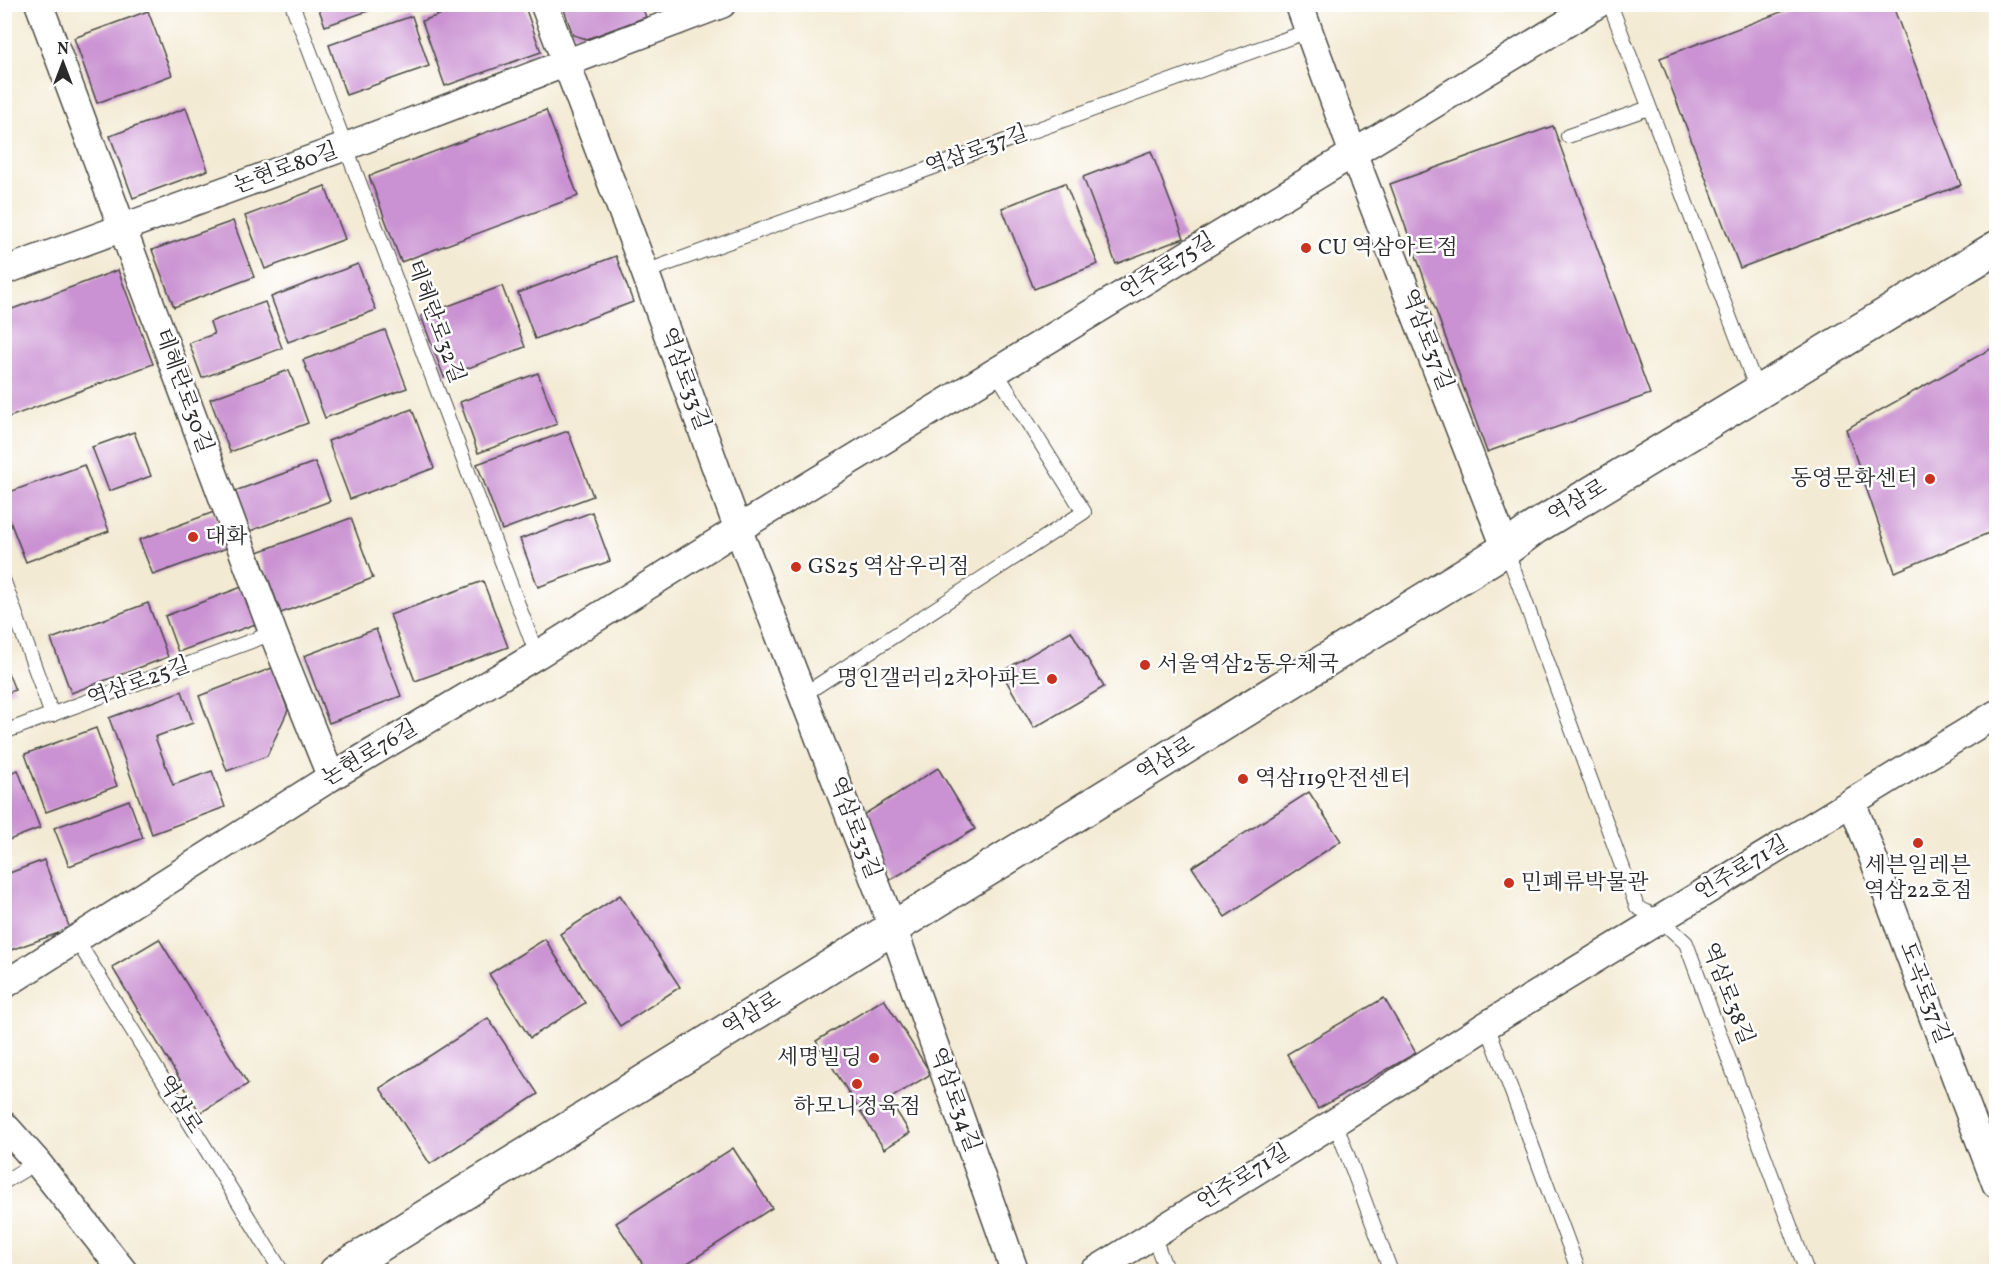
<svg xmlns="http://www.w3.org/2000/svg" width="2001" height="1276" font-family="Vollkorn,'Noto Serif KR',serif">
<rect width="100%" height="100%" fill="#fff"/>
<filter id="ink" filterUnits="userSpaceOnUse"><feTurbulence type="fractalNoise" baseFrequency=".0167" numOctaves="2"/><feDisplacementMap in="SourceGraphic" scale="12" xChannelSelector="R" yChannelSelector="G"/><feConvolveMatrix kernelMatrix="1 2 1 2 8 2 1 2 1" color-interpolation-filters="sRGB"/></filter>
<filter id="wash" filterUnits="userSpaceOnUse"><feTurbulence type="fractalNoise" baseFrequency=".008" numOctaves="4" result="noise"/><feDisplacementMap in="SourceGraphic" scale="24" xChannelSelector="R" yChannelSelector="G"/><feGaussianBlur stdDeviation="1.35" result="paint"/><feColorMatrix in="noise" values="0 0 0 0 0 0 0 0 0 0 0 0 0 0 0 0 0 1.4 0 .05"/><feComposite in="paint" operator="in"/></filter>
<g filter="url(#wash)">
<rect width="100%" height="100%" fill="#f3ead3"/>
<g id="blocks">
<g fill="#ca92d2">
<path d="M317 4H385V5L325 26Z"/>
<path d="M470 4H524L541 52 445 86 422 21Z"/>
<path d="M562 4H641L646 17 587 39 573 35Z"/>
<path d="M1802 4H1892L1961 185 1740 268 1660 58Z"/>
<path d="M148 11 172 75 97 103 74 38Z"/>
<path d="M412 16 429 66 346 95 329 45Z"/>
<path d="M186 108 208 170 133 198 110 136Z"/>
<path d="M546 110 578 196 401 262 369 176Z"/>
<path d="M1553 126 1650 394 1487 452 1390 184Z"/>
<path d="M1151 151 1184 238 1116 264 1083 177Z"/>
<path d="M1065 183 1098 264 1034 289 1002 208Z"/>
<path d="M325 186 345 239 265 269 245 216Z"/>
<path d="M233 221 254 277 174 307 152 250Z"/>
<path d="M616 256 633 302 535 339 518 293Z"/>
<path d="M358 264 376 310 288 342 271 297Z"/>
<path d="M118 270 153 364 4 419V312Z"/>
<path d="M502 286 525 347 444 377 421 316Z"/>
<path d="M265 302 282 348 202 378 189 343 214 334 210 322Z"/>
<path d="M385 330 407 388 325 418 303 360Z"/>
<path d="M1996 346V530L1895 572 1846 429Z"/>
<path d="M289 370 308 423 230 452 210 399Z"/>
<path d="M538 373 557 424 478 453 460 402Z"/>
<path d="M412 409 434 468 350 499 328 441Z"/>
<path d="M568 431 593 496 502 530 477 464Z"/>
<path d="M134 432 151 476 109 491 92 447Z"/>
<path d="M315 462 330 501 250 531 235 491Z"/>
<path d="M84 465 109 531 26 562 4 506V494Z"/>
<path d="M214 512 227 548 153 575 139 540Z"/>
<path d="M592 512 610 561 538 587 520 539Z"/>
<path d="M351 518 373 578 281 613 258 552Z"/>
<path d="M483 581 508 647 415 681 390 615Z"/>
<path d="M247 585 261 622 178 652 165 616Z"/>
<path d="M148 603 168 657 71 693 51 639Z"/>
<path d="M376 629 401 696 329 723 304 656Z"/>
<path d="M1071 631 1104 687 1034 728 1001 672Z"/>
<path d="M4 663 15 690 4 694Z"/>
<path d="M272 668 288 710 267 756 227 771 199 696Z"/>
<path d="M182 691 193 723 155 737 173 785 212 771 225 807 152 834 109 718Z"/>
<path d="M96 728 117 786 46 812 25 754Z"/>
<path d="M938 768 975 829 889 881 863 815Z"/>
<path d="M18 770 40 828 4 842V775Z"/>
<path d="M1309 792 1341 841 1225 917 1192 867Z"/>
<path d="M129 800 143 838 69 866 54 828Z"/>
<path d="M44 860 70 929 11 950 4 934V875Z"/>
<path d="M620 895 680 987 620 1026 560 934Z"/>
<path d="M159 939 248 1084 200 1113 112 967Z"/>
<path d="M545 939 585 1003 530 1038 489 974Z"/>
<path d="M1384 998 1416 1053 1318 1109 1287 1054Z"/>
<path d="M884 999 931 1074 889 1099 910 1133 884 1149 816 1041Z"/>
<path d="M488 1018 538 1094 430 1164 380 1088Z"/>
<path d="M733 1148 772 1208 674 1272H648L616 1223Z"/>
</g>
</g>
</g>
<g filter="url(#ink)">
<use href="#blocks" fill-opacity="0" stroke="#494844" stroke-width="1.5"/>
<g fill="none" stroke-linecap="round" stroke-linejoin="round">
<g stroke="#494844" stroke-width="16">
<g id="service">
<path d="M292 4 537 655"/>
<path d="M1610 4 1758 392"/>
<path d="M1568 136 1649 108"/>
<path d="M645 272 1308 31"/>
<path d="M1506 549 1637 907 1660 919 1686 943 1807 1272"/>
<path d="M4 582 52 715"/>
<path d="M803 695 1084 512 996 372"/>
<path d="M4 732 273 633"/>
<path d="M76 939 282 1272"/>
<path d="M1487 1025 1579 1272"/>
<path d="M1335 1122 1391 1272"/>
<path d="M4 1182 37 1162"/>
<path d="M1153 1235 1167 1272"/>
</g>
</g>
<g stroke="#494844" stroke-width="30">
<g id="minor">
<path d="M39 4 273 633 331 777"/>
<path d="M544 4 645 272 738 529 893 928 1015 1272"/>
<path d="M1299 4 1353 153 1506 549"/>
<path d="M4 271 347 146 722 4"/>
<path d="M1852 802 1996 1184"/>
<path d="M4 985 331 777 537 655 738 529 1598 4"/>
<path d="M4 1125 37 1162 124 1272"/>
<path d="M1093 1272 1335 1122 1487 1025 1996 714"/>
</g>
</g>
<g stroke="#494844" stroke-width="36">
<path id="secondary" d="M336 1272 1506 549 1534 528 1996 248"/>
</g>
<use href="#service" stroke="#fff" stroke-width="14"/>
<use href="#minor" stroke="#fff" stroke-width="27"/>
<use href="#secondary" stroke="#fff" stroke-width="33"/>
</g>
</g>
<g fill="#c8321e" stroke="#fff" stroke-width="2">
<circle cx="1306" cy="248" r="6"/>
<circle cx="1930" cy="479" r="6"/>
<circle cx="193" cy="537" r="6"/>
<circle cx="796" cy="567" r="6"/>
<circle cx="1145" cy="665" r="6"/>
<circle cx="1052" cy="679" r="6"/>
<circle cx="1243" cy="779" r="6"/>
<circle cx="1918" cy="843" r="6"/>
<circle cx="1509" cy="883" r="6"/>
<circle cx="874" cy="1058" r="6"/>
<circle cx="857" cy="1084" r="6"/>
</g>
<g text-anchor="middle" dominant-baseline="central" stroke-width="5" stroke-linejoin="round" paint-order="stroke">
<g font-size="22" fill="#2b2b2b" stroke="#fff">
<text transform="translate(977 151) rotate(-20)">역삼로37길</text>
<text transform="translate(286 169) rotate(-20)">논현로80길</text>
<text transform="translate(1168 267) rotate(-32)">언주로75길</text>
<text transform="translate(435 322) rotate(70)">테헤란로32길</text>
<text transform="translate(1426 340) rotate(69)">역삼로37길</text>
<text transform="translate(684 379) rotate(70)">역삼로33길</text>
<text transform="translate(183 391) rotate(70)">테헤란로30길</text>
<text transform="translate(1578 502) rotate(-31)">역삼로</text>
<text transform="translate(139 683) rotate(-20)">역삼로25길</text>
<text transform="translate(370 754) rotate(-31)">논현로76길</text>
<text transform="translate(1166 760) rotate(-32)">역삼로</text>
<text transform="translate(854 828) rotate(69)">역삼로33길</text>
<text transform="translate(1742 869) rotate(-31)">언주로71길</text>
<text transform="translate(1924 993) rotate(69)">도곡로37길</text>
<text transform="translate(1727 994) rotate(69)">역삼로38길</text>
<text transform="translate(752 1015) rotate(-32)">역삼로</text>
<text transform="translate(954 1100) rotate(70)">역삼로34길</text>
<text transform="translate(179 1105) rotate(58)">역삼로</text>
<text transform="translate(1244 1178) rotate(-32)">언주로71길</text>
</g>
<g font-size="22" fill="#2b2b2b" stroke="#fff" text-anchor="start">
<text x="1318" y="248">CU 역삼아트점</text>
<text x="1918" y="479" text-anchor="end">동영문화센터</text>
<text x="205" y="537">대화</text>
<text x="808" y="567">GS25 역삼우리점</text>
<text x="1157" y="665">서울역삼2동우체국</text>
<text x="1040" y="679" text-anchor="end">명인갤러리2차아파트</text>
<text x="1255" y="779">역삼119안전센터</text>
<text x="1918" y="866" text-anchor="middle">세븐일레븐<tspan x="1918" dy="25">역삼22호점</tspan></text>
<text x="1521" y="883">민폐류박물관</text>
<text x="862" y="1058" text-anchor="end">세명빌딩</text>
<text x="857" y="1107" text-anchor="middle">하모니정육점</text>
</g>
</g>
<rect width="2001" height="1276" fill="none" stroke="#fff" stroke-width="24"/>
<g transform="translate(63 63)" stroke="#ffffff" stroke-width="4.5" paint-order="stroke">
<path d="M0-4.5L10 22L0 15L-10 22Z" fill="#2b2b2b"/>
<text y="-9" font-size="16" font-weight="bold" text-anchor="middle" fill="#2b2b2b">N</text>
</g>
</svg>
